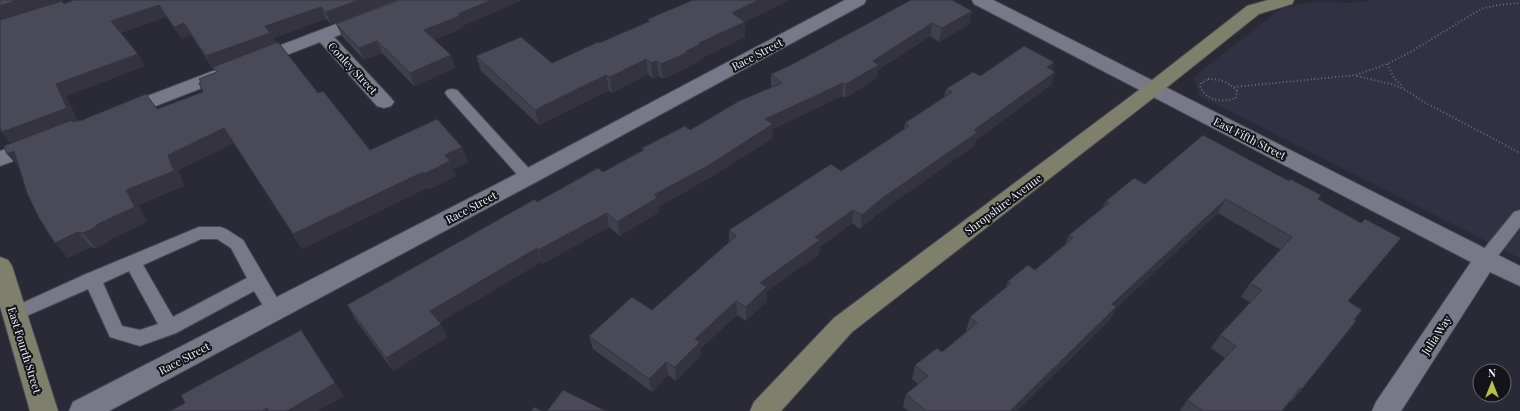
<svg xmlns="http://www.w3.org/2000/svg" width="1520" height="411" font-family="'Playfair Display',serif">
<rect width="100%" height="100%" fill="#2a2a37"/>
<path fill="#323144" d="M1375 0H1520V258L1199 96 1194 77 1282 8 1313 2 1352 3Z"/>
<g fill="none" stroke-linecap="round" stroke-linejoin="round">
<g stroke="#494853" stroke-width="2">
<g id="lane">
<path d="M452 89 457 90 533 173 536 177 533 181 528 182 523 181 447 96 445 93 447 90Z"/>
<path d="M1520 210V227L1491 265 1485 267 1479 265 1476 260 1479 255 1514 212Z"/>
<path d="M199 227H220L226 229 243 240 284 310 281 315 275 317 269 315 254 291 176 333 140 346 110 337 88 289 15 321 9 319 6 314 9 309 86 274ZM201 239H217L231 248 247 278 173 317 143 265ZM129 271 158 324 140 330 122 326 103 283Z"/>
</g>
</g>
<g stroke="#494853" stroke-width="2">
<g id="street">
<path d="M399 0H422L420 4 334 37 391 98 394 102 391 106 384 108 377 106 320 42 130 116 123 118 116 116 113 112 116 108Z"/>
<path d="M845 0H866L864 4 536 182 109 411H69L73 402 520 172Z"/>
<path d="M972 0H993L1520 266V286L1490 272 1401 411H1372L1376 402 1471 262 974 4Z"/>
<path d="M36 138 43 140 46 145 43 150 0 166V151Z"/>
</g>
</g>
<g stroke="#494853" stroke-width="2">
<g id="secondary">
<path d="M1268 0H1294L1292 4 1259 14 1161 92 852 332 781 411H750L754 402 834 318 1147 84 1247 6Z"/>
<path d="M0 257 8 260 12 266 58 411H30L0 306Z"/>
</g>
</g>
<g stroke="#6b6b77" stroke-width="2" stroke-dasharray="1 2.5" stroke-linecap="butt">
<path d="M1387 64 1394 78 1403 87"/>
<path d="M1357 76 1391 84 1404 89 1424 102 1520 153"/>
<path d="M1208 79C1220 79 1229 82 1237 91L1236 98C1223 103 1205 101 1200 86L1201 83Z"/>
<path d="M1234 87 1356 75 1387 64 1412 51 1481 9 1498 5 1520 3"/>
</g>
<use href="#lane" fill="#787888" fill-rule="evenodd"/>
<use href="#street" fill="#787888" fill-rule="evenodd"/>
<use href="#secondary" fill="#7e806b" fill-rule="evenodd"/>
</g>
<g fill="#403f4c" fill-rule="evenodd">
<path d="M0 0 62 1 64 3 74 0H395L331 24 326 19 273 38 276 43 318 93 370 150 462 147 468 162 453 169 456 176 430 189 429 187 302 249 234 143 178 170 184 186 138 205 147 222 111 239 106 243 96 248 91 247 68 258 11 143 0 131ZM166 17 182 39 191 35 213 69 214 68 217 73 203 92 157 109 73 122 77 120 66 96 145 66 120 33Z"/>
<path d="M693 0H789L745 22V37L702 58V60L689 66V67L663 79 659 76 653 79 648 74 612 93 609 90 539 125 481 71 476 56 552 63 648 22V19Z"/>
<path d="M972 11 969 24 939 42 930 36 878 70 877 78 845 98 842 96 773 129V138L711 177 658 207 659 212 620 236 609 227 542 264 541 262 440 322 447 337 393 371 355 319 347 305 537 202 603 172 642 150V148L690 130 771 88V74L789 66Z"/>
<path d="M336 24 463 26V28L434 40 455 68 414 86 382 53 364 60 342 36Z"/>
<path d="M1054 62 1052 70 1055 72 1051 85 976 140 974 146 879 213 860 229 852 223 820 247 819 254 767 291V301L746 321 737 315 700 349 701 355 676 381 668 375 652 392 593 349 589 336 652 310 729 242V230L841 171 904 129 905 123 944 97 946 89 980 76Z"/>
<path d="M1289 181 1321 195 1318 200 1348 301 1302 389 1291 402 1290 401 1282 411H1180L1187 400 1225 358 1211 348 1220 335 1250 302 1241 297 1250 283 1281 250 1218 213 1116 308 1109 321 1017 411H908L903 407 906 394 918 384 912 379 915 365 942 352 967 332 966 331 970 317 1006 287 1008 281 1035 270 1065 244 1069 235 1103 207 1106 201 1145 184Z"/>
</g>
<g fill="#34333e">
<path d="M18 0H64L62 1 70 12 0 20V6Z"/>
<path d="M359 0H395L331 24 326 12Z"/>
<path d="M492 0H523L463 26V28L428 42 424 30 458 14Z"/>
<path d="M759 0H789L745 22V37L702 58V60L689 66V67L663 79 661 64 686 51 699 43 732 13Z"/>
<path d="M159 5 166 17 119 33 111 21Z"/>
<path d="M321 7 326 19 273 38 276 45 213 69 206 56 265 26Z"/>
<path d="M972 11 969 24 939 42 942 28Z"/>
<path d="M184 23 191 35 182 39 174 27Z"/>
<path d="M932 23 930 36 878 70 877 78 845 98 846 84 873 61Z"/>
<path d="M377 41 382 53 364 60 359 48Z"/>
<path d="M138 54 145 66 66 96 77 120 12 145 0 131V123L56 84Z"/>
<path d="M451 55 455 68 414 86 410 73Z"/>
<path d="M646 59 648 74 612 93 610 77Z"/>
<path d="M657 61 659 76 653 79 651 63Z"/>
<path d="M1054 62 1050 75 1055 72 1051 85 976 140 974 146 879 213 860 229 862 215 881 199 974 130 1047 67Z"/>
<path d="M606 75 609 90 539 125 535 110Z"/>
<path d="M843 83 842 96 773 129V138L711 177 658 207 659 212 620 236 617 222 654 195 765 119Z"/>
<path d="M224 128 234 143 178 170 184 186 138 205 147 222 111 239 106 243 96 248 83 233 126 190 168 155Z"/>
<path d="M462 147 468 162 453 169 456 176 430 189 424 174 445 155Z"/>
<path d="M14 151 20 169 7 154Z"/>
<path d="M423 172 429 187 302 249 293 234Z"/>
<path d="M1226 199 1218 213 1116 308 1109 321 1017 411H1010L1112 304Z"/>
<path d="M853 210 852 223 820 247 819 254 767 291V301L746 321V307L760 283 815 237Z"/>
<path d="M607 213 609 227 542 264 538 250Z"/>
<path d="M78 232 91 247 68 258 55 243Z"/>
<path d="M537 248 541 262 437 324 430 311Z"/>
<path d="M736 301 737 315 700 349 701 355 676 381 675 367 695 339Z"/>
<path d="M441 324 447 337 393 371 386 358Z"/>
<path d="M301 330 344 396 318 411H287Z"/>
<path d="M666 362 668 375 652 392 649 379Z"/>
<path d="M267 408 269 411H262Z"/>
</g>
<g fill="#4a4958" stroke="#34333e">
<path d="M0 0H18L0 6Z"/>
<path d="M74 0H359L326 12 321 7 265 26 270 33 206 56 184 23 174 27 159 5 111 21 138 54 56 84 67 108 2 132 0 128V20L62 1 64 4Z"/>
<path d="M399 0H492L458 14 460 16 424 30 451 55 410 73 377 41 359 48 336 24Z"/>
<path d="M693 0H759L732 13 745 22 699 43 701 44 686 51 688 52 661 64 657 61 651 63 646 59 610 77 606 75 535 110 476 56 521 37 552 63 598 42 599 43 650 21 648 19Z"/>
<path d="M911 0H952L972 11 942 28 932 23 873 61 879 65 846 84 843 83 765 119 773 124 711 164 654 195 657 198 617 222 607 213 538 250 537 248 430 311 441 324 386 358 347 305 535 199 537 202 598 168 603 172 644 150 642 148 685 126 690 130 739 101 782 83 771 74 789 66Z"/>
<path d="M278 42 318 93 323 91 370 150 437 119 462 147 445 155 450 161 424 174 423 172 293 234 224 128 168 155 174 171 126 190 135 207 98 224 94 228 83 233 78 232 55 243 39 218 27 193 14 151 7 154 4 146 72 120 73 122 82 120 146 94 157 109 203 92 199 83 201 82 199 79 217 72 213 67Z"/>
<path d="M1024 46 1054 62 1047 67 1055 72 974 130 978 132 881 199 862 215 853 210 815 237 820 240 760 283 767 287 746 307 736 301 695 339 700 342 675 367 666 362 649 379 589 336 632 297 652 310 736 236 729 230 831 164 841 171 909 126 905 123 952 92 946 89 973 72 980 76Z"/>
<path d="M1203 135 1289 181 1290 179 1321 195 1318 199 1361 223 1365 219 1401 238 1348 301 1362 310 1354 320 1356 321 1302 389 1300 388 1282 411H1201L1202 410 1187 400 1236 346 1220 335 1262 290 1250 283 1292 237 1226 199 1112 304 1116 307 1010 411H926L906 394 928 376 915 365 937 348 942 352 977 323 970 317 1011 283 1008 281 1028 265 1035 270 1073 238 1069 235 1109 203 1106 201 1134 178 1145 184Z"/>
<path d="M301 330 335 383 287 411H269L267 408 262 411H170L185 403 181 395Z"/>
<path d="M563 390 606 411H547Z"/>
<path d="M534 407 542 411H531Z"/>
</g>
<g text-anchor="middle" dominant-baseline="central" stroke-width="4" stroke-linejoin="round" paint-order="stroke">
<g font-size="11" fill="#f2f2fb" stroke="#131319">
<text transform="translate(757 54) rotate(-28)">Race Street</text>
<text transform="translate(353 68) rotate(47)">Conley Street</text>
<text transform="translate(1250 138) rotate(27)">East Fifth Street</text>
<text transform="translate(1003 204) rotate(-37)">Shropshire Avenue</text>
<text transform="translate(471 207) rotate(-28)">Race Street</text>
<text transform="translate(1436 335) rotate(-57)">Julia Way</text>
<text transform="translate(25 350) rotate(73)">East Fourth Street</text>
<text transform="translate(184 358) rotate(-28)">Race Street</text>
</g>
</g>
<g transform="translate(1492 383)"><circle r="19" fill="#131319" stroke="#6c6c73"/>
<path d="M0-3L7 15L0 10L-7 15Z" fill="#b9c046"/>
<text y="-6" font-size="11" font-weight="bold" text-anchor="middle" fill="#f2f2fb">N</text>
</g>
</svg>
